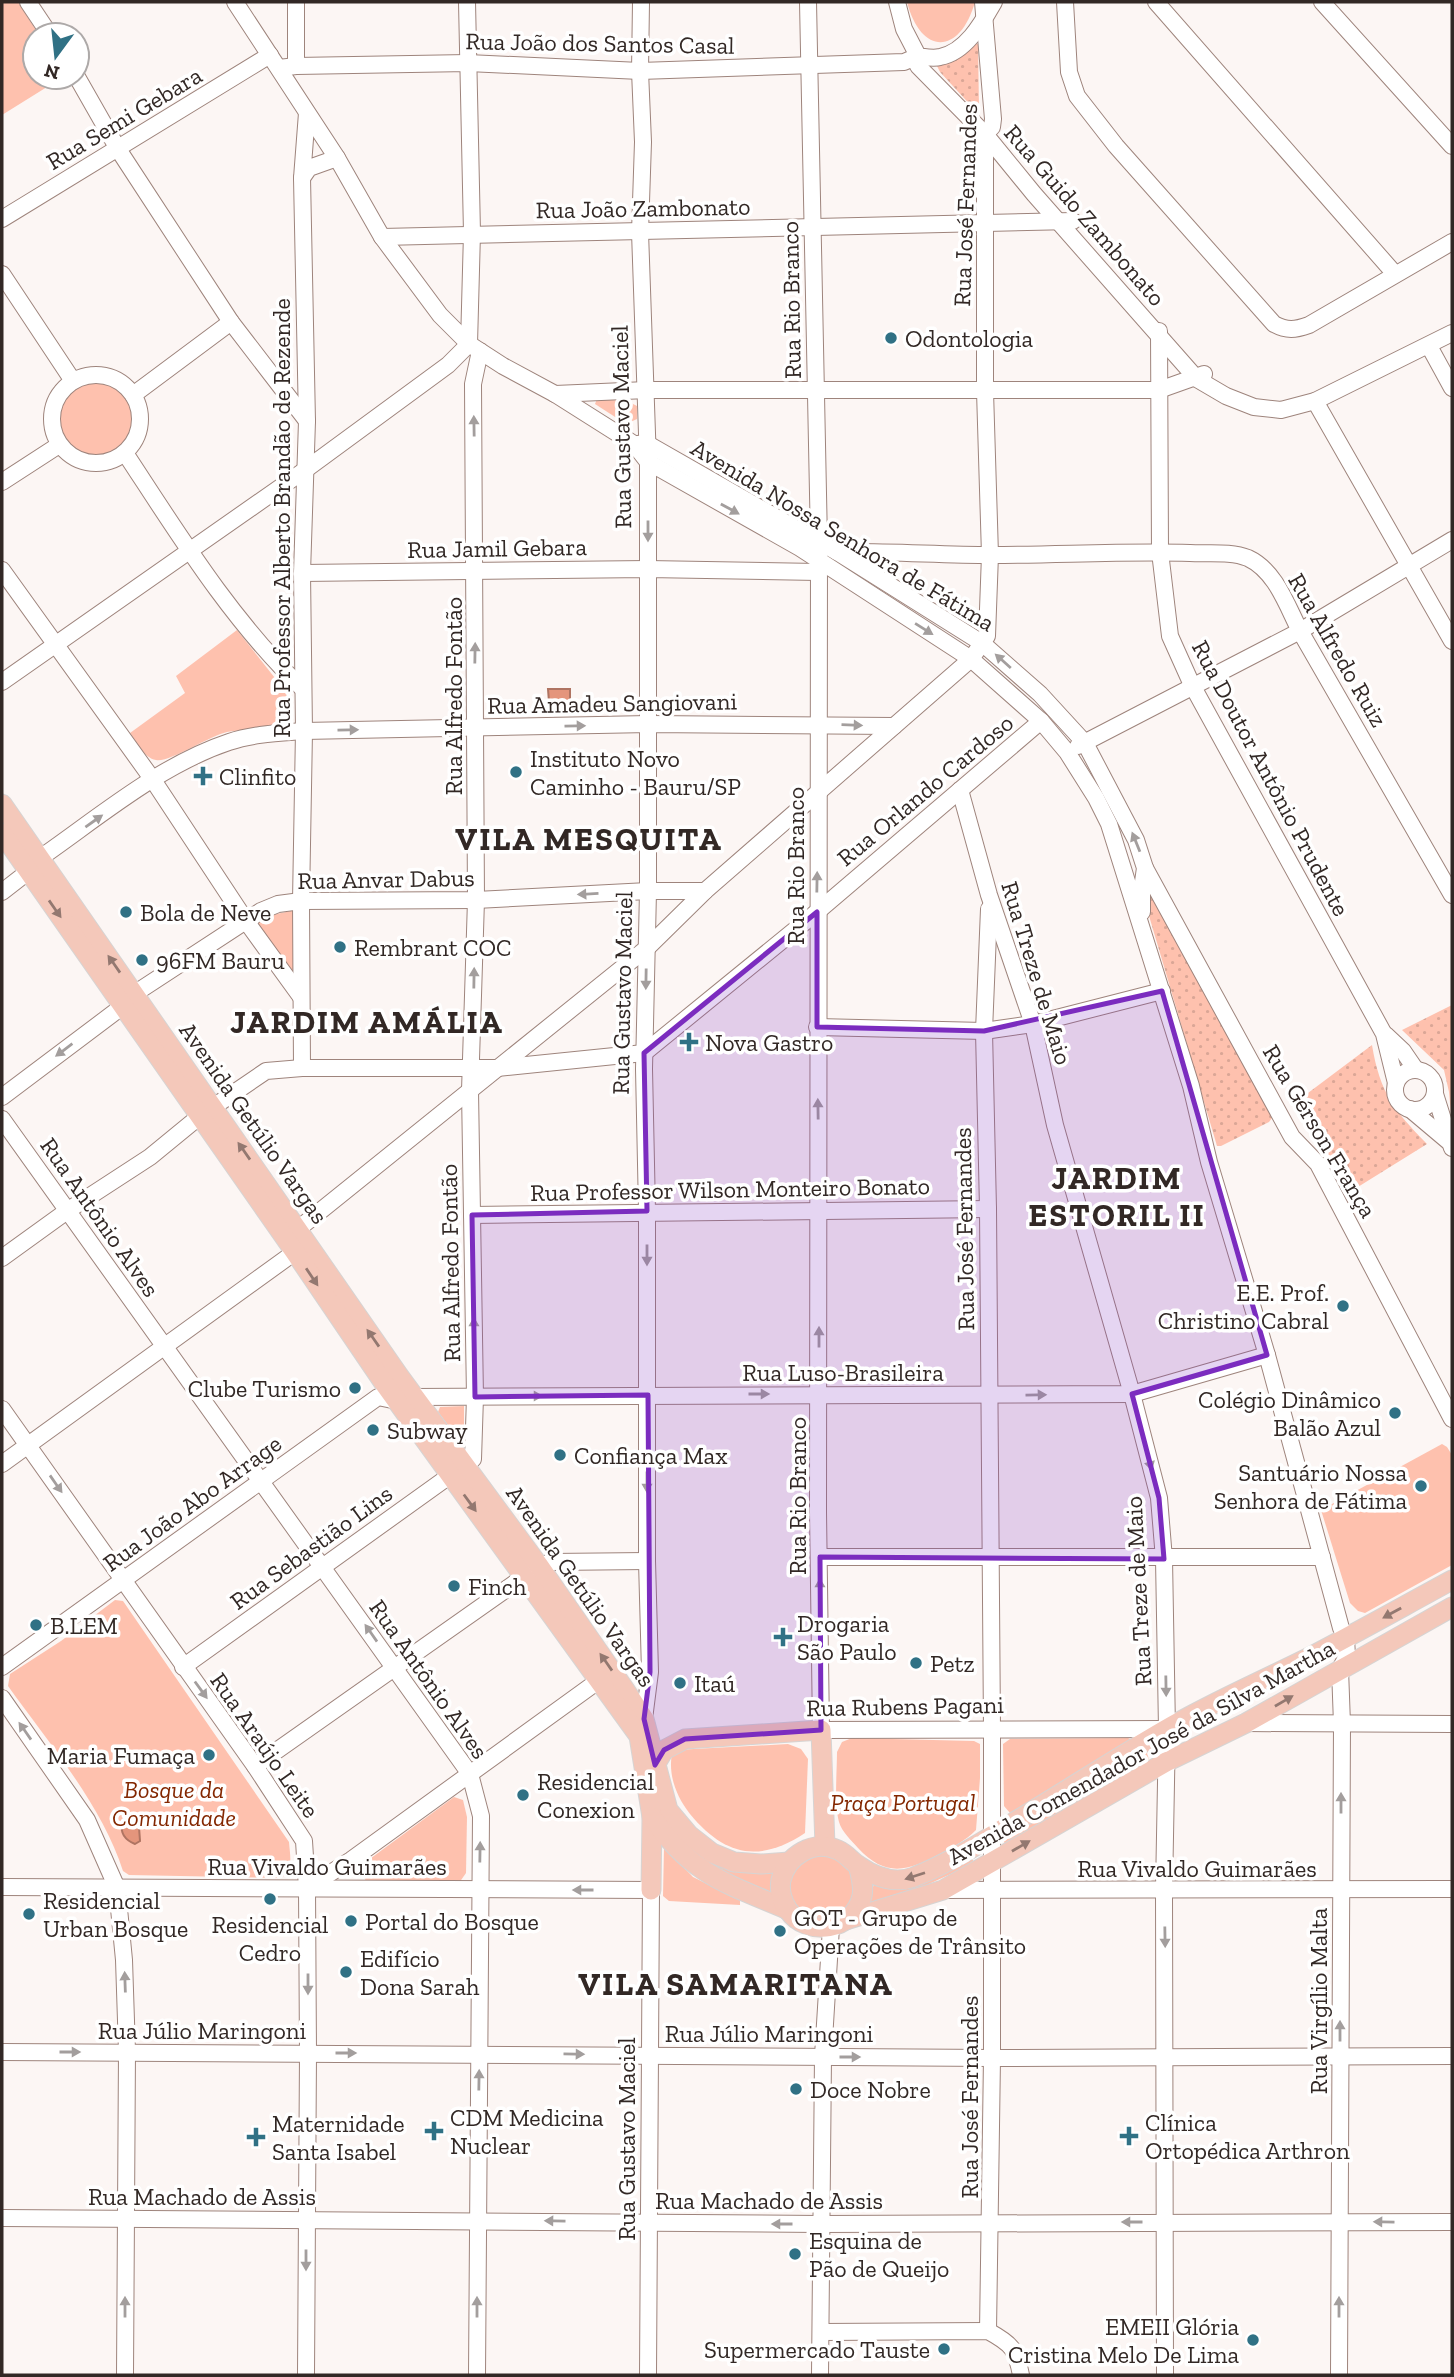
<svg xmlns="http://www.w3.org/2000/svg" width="1454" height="2377" font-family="'Zilla Slab',serif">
<defs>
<pattern id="grass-dots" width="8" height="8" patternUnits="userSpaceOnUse" patternTransform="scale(1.75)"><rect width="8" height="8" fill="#fec1ae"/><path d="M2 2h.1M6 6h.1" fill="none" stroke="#daa696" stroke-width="1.8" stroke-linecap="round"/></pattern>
</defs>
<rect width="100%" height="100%" fill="#fcf6f4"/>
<g fill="url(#grass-dots)">
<path d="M971 44H978L979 109 975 110 940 72 936 64Z"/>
<path d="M1151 896 1158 905 1272 1118 1269 1122 1221 1146H1217L1147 909 1145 899Z"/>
<path d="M1452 1005V1126L1449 1092 1444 1070 1402 1030Z"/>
<path d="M1372 1045C1380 1093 1394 1110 1427 1144L1345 1195 1332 1159 1292 1105Z"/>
</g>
<g fill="#fec1ae">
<path d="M2 2H18L39 35H35V77H63L2 115Z"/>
<path d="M907 2H975C960 55 921 56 907 2Z"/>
<circle cx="95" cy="419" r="37"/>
<path d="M597 399 627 401 637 406V419L626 424 595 404Z"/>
<path d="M237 630 286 692C289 703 289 714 280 722 268 734 242 728 227 732 209 736 169 763 156 760 144 758 137 742 130 733L185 693 176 676Z"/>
<path d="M295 910 296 981 254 923 272 915Z"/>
<path d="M464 1406V1437H457L438 1412 440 1407Z"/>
<path d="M1442 1444 1447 1447 1452 1455V1565L1365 1613 1358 1611 1350 1603 1321 1510Z"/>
<path d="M115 1600 123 1601 289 1842C290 1856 294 1870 281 1878L129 1875 123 1871C102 1805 48 1742 8 1686L10 1674 61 1641Z"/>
<path d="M852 1738 974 1741 980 1744V1778L976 1830C965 1841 953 1847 940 1854 908 1871 886 1878 858 1848 851 1840 842 1832 839 1822 834 1803 837 1772 837 1752L842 1742Z"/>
<path d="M1128 1738 1135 1741 1016 1813H1010L1004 1806 1003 1744 1010 1739Z"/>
<path d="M788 1744 801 1749 808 1759 805 1833C758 1864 724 1855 690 1814 676 1796 668 1775 672 1753L675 1750Z"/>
<path d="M1147 1752 1149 1761 1005 1844 1002 1838Z"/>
<path d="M454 1797 463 1800 467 1817 466 1873 459 1883 366 1881 361 1872 363 1864Z"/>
<path d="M676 1834 776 1870 772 1892 768 1893 721 1872Z"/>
<path d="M664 1847 693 1877 740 1900V1905L669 1901 663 1896Z"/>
<path d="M814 1855H835L852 1869 854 1901C850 1905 844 1914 839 1916 810 1930 773 1894 796 1867 800 1862 808 1858 814 1855Z"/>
<path d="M972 1859 975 1863 896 1899 870 1904 874 1882Z"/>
</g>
<g fill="#e4957c" stroke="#af7462" stroke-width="2">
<path d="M548 689H570V702H549Z"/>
<path d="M128 1820 133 1821 139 1827 140 1841 135 1844C125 1840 120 1834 122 1823Z"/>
</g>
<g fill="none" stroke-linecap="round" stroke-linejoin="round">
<g stroke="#9e847c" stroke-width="18">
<g id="minor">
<path d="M28 2 50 35"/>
<path d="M235 2 337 158 382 237 440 315 469 344 503 366 555 394 634 444 648 462 800 548 971 659 1041 721 1067 752 1096 798 1109 824 1191 1086 1209 1162 1267 1355 1341 1628 1346 1638 1347 1656 1340 1669 1342 1724 1339 2375"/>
<path d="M641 2 640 71 643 142 640 232 648 462V891L644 1069 647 1211V1561L650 1672 644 1719"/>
<path d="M808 2 819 542 818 1512 821 1730 1167 1729"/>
<path d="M897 2 904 29 918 56C925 57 933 59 940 57 966 52 982 23 994 2"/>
<path d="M1065 2 1069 72 1077 96 1116 146 1274 324C1287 331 1295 330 1309 325L1452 242"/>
<path d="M1156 2 1395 274"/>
<path d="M1322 2 1452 146"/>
<path d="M296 66V2"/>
<path d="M279 68 296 66 468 63 640 71 904 62 918 56V66L985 134 1034 194 1197 379 1226 396 1254 407 1281 410 1315 401 1452 333"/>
<path d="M77 77 118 149 231 322 307 421"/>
<path d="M307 113 302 178 309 168 337 158"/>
<path d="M2 219 270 55"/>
<path d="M382 237 1073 221"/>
<path d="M2 274 73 381"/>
<path d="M1159 331 1160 552 1170 636 1192 685 1384 1034 1396 1083"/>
<path d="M1429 346 1452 388"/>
<circle cx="96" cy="419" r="44"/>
<path d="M555 394 647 390H1159L1204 374"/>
<path d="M133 395 231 322"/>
<path d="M1315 401 1452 641"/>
<path d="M638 444 646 443 837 552 982 643 1040 694 1085 743 1136 840 1145 868 1142 889V912"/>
<path d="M125 453C179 535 231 620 302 688"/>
<path d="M2 482 59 445"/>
<path d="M837 552C889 551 940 555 992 555 1058 555 1124 551 1190 553 1209 554 1231 551 1248 558 1276 571 1287 606 1300 631L1452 895"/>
<path d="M2 570 153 780 246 921 301 997"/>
<path d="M302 573 648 569 818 572"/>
<path d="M2 682 305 470 448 365 469 344 472 233 467 2"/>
<path d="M1078 746 1300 631 1452 540"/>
<path d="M960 790 989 895 1033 1024 1055 1125 1132 1394 1159 1498 1164 1559 1167 1729 1164 1890 1165 2375"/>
<path d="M1145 868 1292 1137 1318 1164 1452 1419"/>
<path d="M2 892 29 871 40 858C99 817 160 765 229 742 252 734 279 733 304 731L649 724 894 726"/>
<path d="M817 1027 984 1031 1033 1024 1162 991"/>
<path d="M1386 1035 1403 1051 1416 1070"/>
<path d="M302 1068 301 901 304 731 302 573 307 421 302 178"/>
<circle cx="1415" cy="1090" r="20"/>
<path d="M1435 1094 1452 1148"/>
<path d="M2 1097 123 1006 134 994 261 911 278 904 301 901 476 900 648 891H705"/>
<path d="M1410 1109 1448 1141"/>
<path d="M2 1119 470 1774 481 1816 477 2375"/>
<path d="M472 1215 988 1209"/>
<path d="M298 1229 647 948 705 891 971 659 987 636 990 555 985 391V134L992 127 993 119 983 2"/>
<path d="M2 1258 67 1211 150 1157 200 1116 266 1071 302 1068H497L644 1053 817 912 1041 721"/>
<path d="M2 1409 255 1766 304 1841 307 1888 308 2053 306 2375"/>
<path d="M2 1464 295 1252"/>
<path d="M820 1557H1322"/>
<path d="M2 1667 378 1397 397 1401 414 1397 1132 1394 1267 1355"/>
<path d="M183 1667 473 1459 475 1397 470 1091 476 900 473 384 480 351"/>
<path d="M2 1698 87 1820 117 1888 124 1960 127 2051 125 2375"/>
<path d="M1246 1723 1452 1724"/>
<path d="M255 1766 539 1566 551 1562 647 1561"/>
<path d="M2 1887 651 1890 648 2375"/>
<path d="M307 1888 351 1860 598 1681"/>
<path d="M943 1890 1452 1889"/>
<path d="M2 2052 992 2058 1452 2056"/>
<path d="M2 2218 820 2224 1452 2222"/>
<path d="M988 2331 992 2058V1730L988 1209 984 1031 989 909"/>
<path d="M822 2332 988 2331C1012 2344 1016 2349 1021 2375"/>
<path d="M820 2375 823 2056 831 1927"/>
</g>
</g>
<g stroke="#d6d4d3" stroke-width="21">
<g id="major">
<path d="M2 804 399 1376 539 1566 625 1690 644 1719 668 1810 689 1835 712 1853 734 1862 761 1864 789 1862"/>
<path d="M2 833 295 1252 386 1386 639 1736 652 1817 651 1890"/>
<path d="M655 1765 664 1750 685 1739 821 1730 825 1846"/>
<path d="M652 1817C691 1874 725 1883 786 1909"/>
<path d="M858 1865C861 1876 864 1886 862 1896 854 1931 807 1938 788 1910 782 1902 779 1890 781 1880 787 1855 814 1839 838 1850 847 1854 851 1861 859 1866 875 1877 895 1884 914 1877 949 1863 984 1841 1016 1821 1066 1791 1115 1759 1165 1730 1211 1703 1260 1682 1308 1658 1356 1633 1404 1606 1452 1580"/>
<path d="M846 1920 943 1890 1166 1762 1246 1723 1452 1607"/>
</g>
</g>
<use href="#minor" stroke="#fff" stroke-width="16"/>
<use href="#major" stroke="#f4c8ba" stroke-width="19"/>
</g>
<defs><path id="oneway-solid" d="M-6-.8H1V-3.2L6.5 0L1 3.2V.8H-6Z" transform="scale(1.75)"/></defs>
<g fill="#a39e9d">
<use href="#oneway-solid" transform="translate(474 426) rotate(-91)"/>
<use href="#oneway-solid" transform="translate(730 509) rotate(29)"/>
<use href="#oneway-solid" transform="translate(648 531) rotate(90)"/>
<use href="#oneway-solid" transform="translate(924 629) rotate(32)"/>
<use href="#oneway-solid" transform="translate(475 653) rotate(-89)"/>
<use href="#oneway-solid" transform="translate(1003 661) rotate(-138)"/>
<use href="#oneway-solid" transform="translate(852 725) rotate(2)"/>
<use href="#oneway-solid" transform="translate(575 726) rotate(-1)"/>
<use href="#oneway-solid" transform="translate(348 730) rotate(-1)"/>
<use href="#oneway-solid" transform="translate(94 821) rotate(-35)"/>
<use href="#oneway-solid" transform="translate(1136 842) rotate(-112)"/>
<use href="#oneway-solid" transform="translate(817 882) rotate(-89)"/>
<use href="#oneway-solid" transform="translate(588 894) rotate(177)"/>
<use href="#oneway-solid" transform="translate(474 978) rotate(-89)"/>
<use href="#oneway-solid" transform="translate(646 979) rotate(91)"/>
<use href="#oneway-solid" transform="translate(64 1050) rotate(143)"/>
<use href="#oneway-solid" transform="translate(818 1109) rotate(-91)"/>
<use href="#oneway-solid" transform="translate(647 1255) rotate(90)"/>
<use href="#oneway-solid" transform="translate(474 1328) rotate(-91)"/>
<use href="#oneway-solid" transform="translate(819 1337) rotate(-90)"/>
<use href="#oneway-solid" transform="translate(759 1394)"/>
<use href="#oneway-solid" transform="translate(1036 1395) rotate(-1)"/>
<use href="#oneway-solid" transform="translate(532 1396)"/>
<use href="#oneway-solid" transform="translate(1149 1460) rotate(75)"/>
<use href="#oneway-solid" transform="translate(647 1482) rotate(90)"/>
<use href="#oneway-solid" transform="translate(56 1484) rotate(55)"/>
<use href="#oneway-solid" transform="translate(820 1589) rotate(-91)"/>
<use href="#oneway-solid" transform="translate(371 1633) rotate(-125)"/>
<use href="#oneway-solid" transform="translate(1166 1686) rotate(89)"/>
<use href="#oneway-solid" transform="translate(201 1690) rotate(54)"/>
<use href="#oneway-solid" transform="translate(25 1731) rotate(-125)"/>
<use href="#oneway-solid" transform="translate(1341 1803) rotate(-90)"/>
<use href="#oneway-solid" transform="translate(480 1852) rotate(-89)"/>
<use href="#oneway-solid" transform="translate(583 1890) rotate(-180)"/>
<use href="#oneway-solid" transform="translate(1165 1937) rotate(89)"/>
<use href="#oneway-solid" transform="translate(125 1982) rotate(-92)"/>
<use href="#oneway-solid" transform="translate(308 1984) rotate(90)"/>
<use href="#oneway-solid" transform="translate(1340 2031) rotate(-90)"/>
<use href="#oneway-solid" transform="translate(70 2052)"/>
<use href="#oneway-solid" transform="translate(346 2053)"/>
<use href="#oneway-solid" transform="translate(574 2054) rotate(1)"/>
<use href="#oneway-solid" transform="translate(850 2057)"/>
<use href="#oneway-solid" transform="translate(479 2080) rotate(-89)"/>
<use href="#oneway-solid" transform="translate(555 2221) rotate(-179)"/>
<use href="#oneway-solid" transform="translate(1132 2222) rotate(-180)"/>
<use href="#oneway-solid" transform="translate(1384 2222) rotate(-179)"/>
<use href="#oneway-solid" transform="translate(782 2224) rotate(-180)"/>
<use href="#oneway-solid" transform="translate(306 2260) rotate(90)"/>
<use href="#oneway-solid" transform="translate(125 2307) rotate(-90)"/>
<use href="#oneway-solid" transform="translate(477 2307) rotate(-90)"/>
<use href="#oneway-solid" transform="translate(1339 2307) rotate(-90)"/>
</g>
<g fill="#937870">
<use href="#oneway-solid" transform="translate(55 909) rotate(55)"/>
<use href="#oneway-solid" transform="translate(114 964) rotate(-125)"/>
<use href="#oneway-solid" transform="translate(244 1151) rotate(-125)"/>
<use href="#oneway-solid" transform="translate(312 1277) rotate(56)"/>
<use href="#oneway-solid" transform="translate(373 1338) rotate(-125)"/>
<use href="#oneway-solid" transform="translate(470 1503) rotate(54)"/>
<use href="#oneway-solid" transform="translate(1392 1613) rotate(151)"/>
<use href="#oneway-solid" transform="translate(606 1662) rotate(-125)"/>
<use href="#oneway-solid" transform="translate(1284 1701) rotate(-30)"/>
<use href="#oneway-solid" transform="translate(1021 1846) rotate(-30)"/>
<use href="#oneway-solid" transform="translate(915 1876) rotate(162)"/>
</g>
<path fill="#7b2cbf" fill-opacity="0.2" stroke="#7b2cbf" stroke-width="5" stroke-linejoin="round" d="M817 912V1027L984 1031 1162 991 1267 1355 1132 1394 1159 1498 1164 1559 820 1557 821 1730 685 1739 664 1750 655 1765 644 1719 650 1672 648 1395 475 1397 472 1215 647 1211 644 1053Z"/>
<g fill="#307185" stroke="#fff" stroke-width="2.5">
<circle cx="891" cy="338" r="7"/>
<circle cx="516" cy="772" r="7"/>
<path d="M199.5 765.5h7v7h7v7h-7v7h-7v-7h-7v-7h7z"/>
<circle cx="126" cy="912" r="7"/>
<circle cx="340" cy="947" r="7"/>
<circle cx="142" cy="960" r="7"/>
<path d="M685.5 1031.5h7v7h7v7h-7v7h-7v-7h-7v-7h7z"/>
<circle cx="1343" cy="1306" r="7"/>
<circle cx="355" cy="1388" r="7"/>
<circle cx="1395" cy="1413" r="7"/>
<circle cx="373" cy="1430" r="7"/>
<circle cx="560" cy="1455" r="7"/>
<circle cx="1421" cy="1486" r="7"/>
<circle cx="454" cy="1586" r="7"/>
<circle cx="36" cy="1625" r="7"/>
<path d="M779.5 1626.5h7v7h7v7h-7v7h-7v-7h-7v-7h7z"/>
<circle cx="916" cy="1663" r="7"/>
<circle cx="680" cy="1683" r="7"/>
<circle cx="209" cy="1755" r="7"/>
<circle cx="523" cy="1795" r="7"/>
<circle cx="270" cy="1899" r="7"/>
<circle cx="29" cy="1914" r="7"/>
<circle cx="351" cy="1921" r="7"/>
<circle cx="780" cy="1931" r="7"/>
<circle cx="346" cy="1972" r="7"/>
<circle cx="796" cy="2089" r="7"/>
<path d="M430.5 2120.5h7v7h7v7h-7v7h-7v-7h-7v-7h7z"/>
<path d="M1125.5 2125.5h7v7h7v7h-7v7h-7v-7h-7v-7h7z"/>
<path d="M252.5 2126.5h7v7h7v7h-7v7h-7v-7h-7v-7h7z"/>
<circle cx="795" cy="2254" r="7"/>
<circle cx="1253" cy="2340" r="7"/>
<circle cx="944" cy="2349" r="7"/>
</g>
<g text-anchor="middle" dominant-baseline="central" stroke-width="7" stroke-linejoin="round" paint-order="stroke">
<g font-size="24" fill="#322825" stroke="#fff">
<text transform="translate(600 43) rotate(1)">Rua João dos Santos Casal</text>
<text transform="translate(124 118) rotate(-31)">Rua Semi Gebara</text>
<text transform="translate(965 205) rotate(-88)">Rua José Fernandes</text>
<text transform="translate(643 208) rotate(-1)">Rua João Zambonato</text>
<text transform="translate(1085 215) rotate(49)">Rua Guido Zambonato</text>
<text transform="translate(791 300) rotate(-91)">Rua Rio Branco</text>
<text transform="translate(621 427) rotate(-91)">Rua Gustavo Maciel</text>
<text transform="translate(281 518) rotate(-90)">Rua Professor Alberto Brandão de Rezende</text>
<text transform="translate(843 535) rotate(31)">Avenida Nossa Senhora de Fátima</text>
<text transform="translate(497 548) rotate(-1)">Rua Jamil Gebara</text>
<text transform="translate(1338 650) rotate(60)">Rua Alfredo Ruiz</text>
<text transform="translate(453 696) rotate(-90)">Rua Alfredo Fontão</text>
<text transform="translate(612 703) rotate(-1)">Rua Amadeu Sangiovani</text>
<text transform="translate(1271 778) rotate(62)">Rua Doutor Antônio Prudente</text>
<text transform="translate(925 790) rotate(-40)">Rua Orlando Cardoso</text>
<text transform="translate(795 866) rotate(-90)">Rua Rio Branco</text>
<text transform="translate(386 879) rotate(-1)">Rua Anvar Dabus</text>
<text transform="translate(1037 973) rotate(73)">Rua Treze de Maio</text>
<text transform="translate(622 993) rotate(-89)">Rua Gustavo Maciel</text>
<text transform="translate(254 1123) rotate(55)">Avenida Getúlio Vargas</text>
<text transform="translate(1320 1131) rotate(59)">Rua Gérson França</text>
<text transform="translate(730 1189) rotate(-1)">Rua Professor Wilson Monteiro Bonato</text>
<text transform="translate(100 1217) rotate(55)">Rua Antônio Alves</text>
<text transform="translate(964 1229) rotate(-91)">Rua José Fernandes</text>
<text transform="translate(450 1263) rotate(-91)">Rua Alfredo Fontão</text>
<text x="843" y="1372">Rua Luso-Brasileira</text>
<text transform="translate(797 1496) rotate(-90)">Rua Rio Branco</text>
<text transform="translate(192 1503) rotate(-36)">Rua João Abo Arrage</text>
<text transform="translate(311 1547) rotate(-36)">Rua Sebastião Lins</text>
<text transform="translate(581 1586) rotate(55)">Avenida Getúlio Vargas</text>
<text transform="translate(1138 1591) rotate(-93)">Rua Treze de Maio</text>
<text transform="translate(429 1679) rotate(55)">Rua Antônio Alves</text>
<text transform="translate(905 1706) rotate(-1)">Rua Rubens Pagani</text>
<text transform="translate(265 1745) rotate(55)">Rua Araújo Leite</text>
<text transform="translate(1141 1752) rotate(-29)">Avenida Comendador José da Silva Martha</text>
<text x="327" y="1866">Rua Vivaldo Guimarães</text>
<text x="1197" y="1868">Rua Vivaldo Guimarães</text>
<text transform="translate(1318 2001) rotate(-90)">Rua Virgílio Malta</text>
<text x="202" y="2030">Rua Júlio Maringoni</text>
<text x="769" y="2033">Rua Júlio Maringoni</text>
<text transform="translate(969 2097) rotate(-90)">Rua José Fernandes</text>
<text transform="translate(626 2139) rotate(-90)">Rua Gustavo Maciel</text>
<text x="202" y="2196">Rua Machado de Assis</text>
<text x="769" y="2200">Rua Machado de Assis</text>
</g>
<g font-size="24" fill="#322825" stroke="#fff" text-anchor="start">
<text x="905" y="338">Odontologia</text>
<text x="530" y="758">Instituto Novo<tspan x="530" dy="28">Caminho - Bauru/SP</tspan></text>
<text x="219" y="776">Clinfito</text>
<text x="140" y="912">Bola de Neve</text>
<text x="354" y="947">Rembrant COC</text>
<text x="156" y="960">96FM Bauru</text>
<text x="705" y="1042">Nova Gastro</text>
<text x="1329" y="1292" text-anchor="end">E.E. Prof.<tspan x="1329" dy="28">Christino Cabral</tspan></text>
<text x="341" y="1388" text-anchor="end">Clube Turismo</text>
<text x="1381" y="1399" text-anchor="end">Colégio Dinâmico<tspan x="1381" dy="28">Balão Azul</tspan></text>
<text x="387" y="1430">Subway</text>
<text x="574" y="1455">Confiança Max</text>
<text x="1407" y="1472" text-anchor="end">Santuário Nossa<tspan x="1407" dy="28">Senhora de Fátima</tspan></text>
<text x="468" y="1586">Finch</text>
<text x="797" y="1623">Drogaria<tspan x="797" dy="28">São Paulo</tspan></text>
<text x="50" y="1625">B.LEM</text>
<text x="930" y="1663">Petz</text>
<text x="694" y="1683">Itaú</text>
<text x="195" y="1755" text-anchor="end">Maria Fumaça</text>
<text x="537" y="1781">Residencial<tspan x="537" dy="28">Conexion</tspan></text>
<text x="43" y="1900">Residencial<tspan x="43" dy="28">Urban Bosque</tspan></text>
<text x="794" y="1917">GOT - Grupo de<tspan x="794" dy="28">Operações de Trânsito</tspan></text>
<text x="365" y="1921">Portal do Bosque</text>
<text x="270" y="1924" text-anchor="middle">Residencial<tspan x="270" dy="28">Cedro</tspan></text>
<text x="360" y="1958">Edifício<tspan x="360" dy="28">Dona Sarah</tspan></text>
<text x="810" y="2089">Doce Nobre</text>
<text x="450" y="2117">CDM Medicina<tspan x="450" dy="28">Nuclear</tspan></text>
<text x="1145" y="2122">Clínica<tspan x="1145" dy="28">Ortopédica Arthron</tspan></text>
<text x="272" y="2123">Maternidade<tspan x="272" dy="28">Santa Isabel</tspan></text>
<text x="809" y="2240">Esquina de<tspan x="809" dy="28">Pão de Queijo</tspan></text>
<text x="1239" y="2326" text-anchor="end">EMEII Glória<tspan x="1239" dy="28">Cristina Melo De Lima</tspan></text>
<text x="930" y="2349" text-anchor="end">Supermercado Tauste</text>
</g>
<g font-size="24" font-style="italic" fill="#832701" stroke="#fff">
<text x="174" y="1789">Bosque da<tspan x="174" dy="28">Comunidade</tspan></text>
<text x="903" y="1802">Praça Portugal</text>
</g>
<g font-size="32" font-weight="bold" letter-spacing="2" fill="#322825" stroke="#fff">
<text x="589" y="839">VILA MESQUITA</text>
<text x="367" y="1022">JARDIM AMÁLIA</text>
<text x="1117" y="1178">JARDIM<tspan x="1117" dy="37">ESTORIL II</tspan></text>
<text x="736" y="1984">VILA SAMARITANA</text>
</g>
</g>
<rect width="1454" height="2377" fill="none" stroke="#322825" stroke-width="7"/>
<g transform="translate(56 56) rotate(195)"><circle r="33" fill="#ffffff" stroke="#ada9a8" stroke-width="2"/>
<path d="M0-5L12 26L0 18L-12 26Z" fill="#307185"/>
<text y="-10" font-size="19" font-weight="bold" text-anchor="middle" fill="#322825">N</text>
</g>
</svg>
